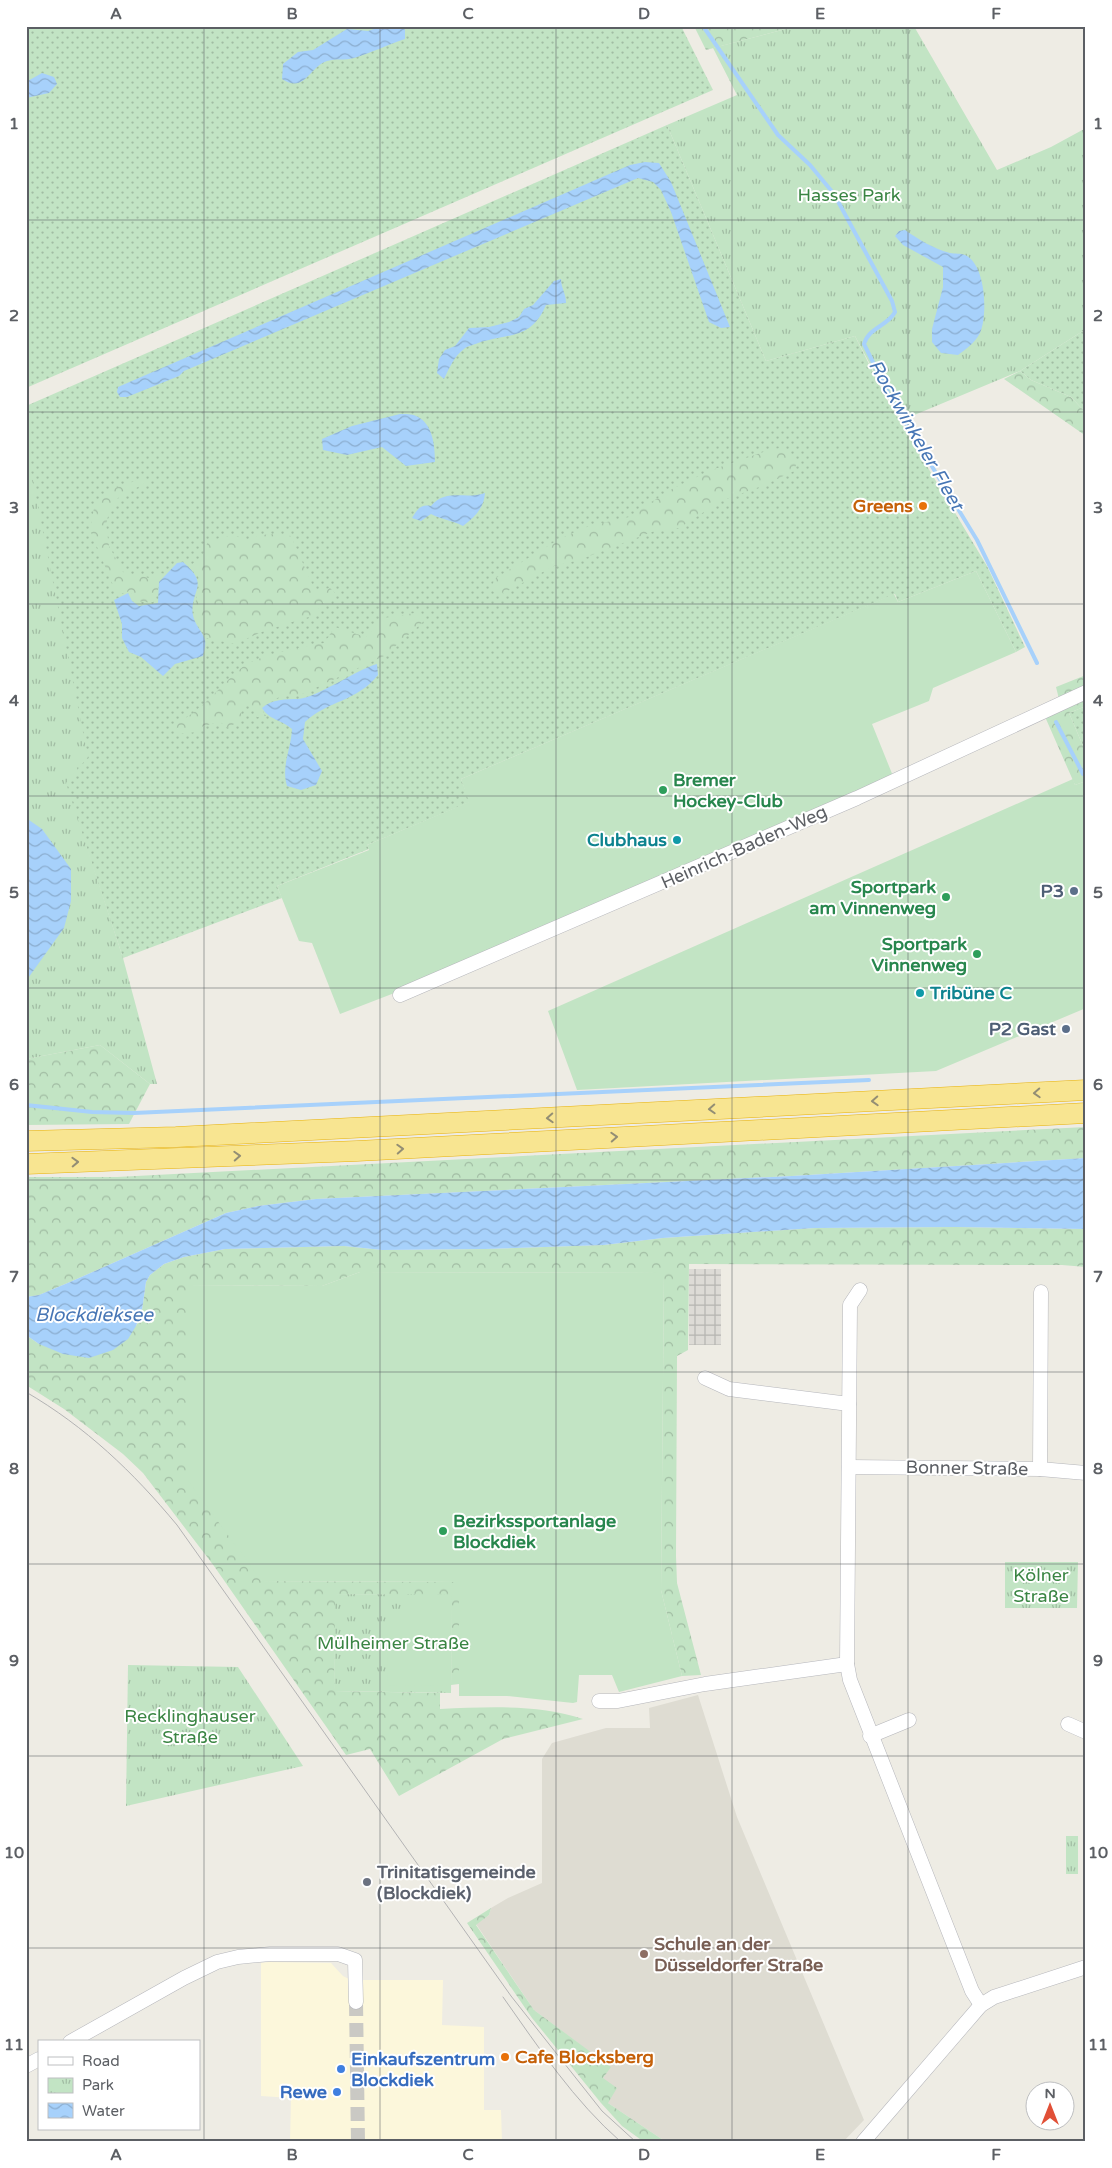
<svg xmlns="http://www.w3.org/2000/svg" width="1112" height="2168" font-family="'Varela Round',sans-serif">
<defs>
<pattern id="industrial-grid" width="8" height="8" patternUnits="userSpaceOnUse" patternTransform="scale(1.25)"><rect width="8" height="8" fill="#dddbd6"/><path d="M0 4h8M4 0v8" fill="none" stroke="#b6b5b1"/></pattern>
<pattern id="grass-dots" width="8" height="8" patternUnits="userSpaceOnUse" patternTransform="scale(1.25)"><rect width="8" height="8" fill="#c2e4c4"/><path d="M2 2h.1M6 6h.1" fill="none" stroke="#a1bca3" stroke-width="1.8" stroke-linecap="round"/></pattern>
<pattern id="forest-crowns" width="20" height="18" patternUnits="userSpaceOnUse" patternTransform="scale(1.25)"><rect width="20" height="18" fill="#c2e4c4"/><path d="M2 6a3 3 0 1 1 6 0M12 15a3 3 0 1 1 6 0" fill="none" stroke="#a1bca3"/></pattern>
<pattern id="park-tufts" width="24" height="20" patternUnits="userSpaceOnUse" patternTransform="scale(1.25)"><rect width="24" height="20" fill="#c2e4c4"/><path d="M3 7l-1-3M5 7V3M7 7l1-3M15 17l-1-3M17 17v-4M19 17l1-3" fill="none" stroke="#a1bca3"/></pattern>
<pattern id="water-waves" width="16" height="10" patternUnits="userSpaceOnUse" patternTransform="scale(1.25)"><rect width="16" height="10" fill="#a7d1fb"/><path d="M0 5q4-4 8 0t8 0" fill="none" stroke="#8badcf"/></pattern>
</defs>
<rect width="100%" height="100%" fill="#eeece4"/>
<path fill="#fcf7db" d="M269 1962 331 1963 343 1976 351 1980H443L442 2025 484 2027V2110H501L502 2142H290L291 2098 261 2096V1963Z"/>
<rect fill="url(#industrial-grid)" x="689" y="1269" width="32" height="76"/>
<path fill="#dedcd2" d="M698 1695 737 1817 864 2120 843 2142H666L608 2103 603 2078 610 2067 534 2010 476 1924 489 1915 491 1908 508 1898 542 1883V1759L552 1743 606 1728H650L649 1708Z"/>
<g fill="url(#grass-dots)">
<path d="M26 26H681L713 90 26 388Z"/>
<path d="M667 125 766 361 855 336 886 398 987 566 1025 647 1016 652 976 571 898 602 895 594 461 779 470 802 367 845 369 849 277 886 282 898 123 958 65 783 26 447V406Z"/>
<path d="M1086 329V413L1071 397 1031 380 1020 371Z"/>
<path d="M1086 706V753L1069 713Z"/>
</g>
<g fill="url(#forest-crowns)">
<path d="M694 26H797L706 50Z"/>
<path d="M1020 371 1031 380 1071 397 1086 413V436L1004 379Z"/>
<path d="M783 448 789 450 796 465 794 471 762 486 721 501 679 528 657 530 579 560 554 566 502 594H496L490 588 496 578 561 538 589 526 629 517 670 490 709 471 772 449Z"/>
<path d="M143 478 147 482 118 498 109 512 106 525 109 546 123 572 149 578 163 573C158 582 159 595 153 602 141 603 135 602 130 591L117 595 90 530 94 508 107 491Z"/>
<path d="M276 534 291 536 315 591 330 588 335 593 331 603H321V606L312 616 264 631 235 644 206 638C203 632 196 623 195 616 192 597 208 583 192 567L193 563 199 565 208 541 233 535 247 540 260 535Z"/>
<path d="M421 612 423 622 384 656 298 696C287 694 269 699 260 707L266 716 257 717 252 706 243 705 240 720 228 728 220 722 203 726 197 732 178 734 175 724C204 709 216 690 240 669 256 655 303 647 324 643L335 627 366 637 384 618Z"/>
<path d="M1086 675V688L1059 699 1056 687Z"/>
<path d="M1086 700V706L1069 713 1086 753V781L1075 785 1046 719 1048 716Z"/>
<path d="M100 1045 150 1084 129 1124 26 1125V1059Z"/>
<path d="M1086 1127V1158L792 1176 316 1199 258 1206 226 1213 70 1282 39 1295 26 1297V1177H117Z"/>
<path d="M956 1227 1086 1229V1267L1062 1265 689 1264 688 1350 677 1356 676 1556 677 1583 701 1675 682 1676 661 1590 664 1273 360 1272 322 1286 189 1285 262 1581 460 1582 459 1684 451 1685 452 1596 336 1594 334 1691 440 1693V1709C488 1707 538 1704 583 1719L503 1739 399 1796 370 1749 346 1755 214 1566 143 1473 123 1454 64 1409 26 1385V1335L39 1344 136 1326 142 1310 146 1282 150 1275 164 1264 184 1257 225 1249 344 1246 382 1250 485 1249 604 1245 663 1238 815 1228Z"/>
<path d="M491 1908 489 1915 476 1925 534 2010 611 2067 603 2078 617 2088 608 2103 666 2142H644L622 2126 601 2103 532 2018 467 1923Z"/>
</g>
<g fill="url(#park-tufts)">
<path d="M797 26H921L915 28 997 170 1051 147 1086 128V329L1020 371 900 421 855 336 766 361 667 125 737 95 713 48Z"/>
<path d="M26 447 88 757 66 783 123 958 157 1084H150L100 1045 26 1059Z"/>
<path d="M1005 1562H1078L1077 1608H1005Z"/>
<path d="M335 1594 452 1595 451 1693 334 1691Z"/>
<path d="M128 1665 238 1667 303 1766 126 1806Z"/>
<rect x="1066" y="1836" width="12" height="38"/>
</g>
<g fill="#c2e4c4">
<path d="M976 571 1016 652 933 688 929 701 872 724 893 776 454 970 340 1014 312 943 299 941 277 886 369 850 367 845 469 802 461 779 894 594 898 602Z"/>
<path d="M1073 779 1075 785 1086 781V1008L936 1071 577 1090 548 1011Z"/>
<path d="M360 1272 664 1273 661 1590 682 1676 619 1692 612 1675H579L577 1702 573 1703 507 1696H459V1582L262 1581 188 1481V1285L322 1286Z"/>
<path d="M404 1595H452L451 1685 387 1686 388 1627H404Z"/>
</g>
<g fill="url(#water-waves)">
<path d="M402 26 405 30V39C387 45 371 53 354 58 345 61 336 58 327 61 309 67 305 94 282 79L283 64 298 52 313 50 347 29 368 31 380 27Z"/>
<path d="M42 73 54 77 57 84 49 93 26 98V82Z"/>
<path d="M645 162 659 163 671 182 730 327 721 328 709 322 671 212 661 190 653 182 638 178 184 371 179 376 127 397H120L117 392 118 387 630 165Z"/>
<path d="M905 230C918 239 934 249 950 253 955 254 961 253 965 255 986 264 988 315 980 333 975 343 966 349 958 355L941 353 932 342V329L943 287V267L903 245 895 236 899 231Z"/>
<path d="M561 279C561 288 566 293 566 303L546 305C531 340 509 333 478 343 474 345 467 346 464 349 454 356 449 369 444 379L437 373 439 359 445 350 455 346 469 328 489 327 509 322 519 317 524 309 533 305 554 281Z"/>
<path d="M400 414C405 414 412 414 416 416 433 423 435 446 435 462L406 466 382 447 347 455 323 450 322 439 352 426Z"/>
<path d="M485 493C484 508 475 517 463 526 452 520 442 520 431 514L421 521 412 518C417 510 420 504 431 506 446 488 466 500 485 493Z"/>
<path d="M183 562C211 586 190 589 193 615 194 624 203 632 205 640 206 645 204 652 203 656L175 664 163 676 141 657 129 652 122 638V624L114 600 128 593 132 601 139 606 158 603 159 582 177 563Z"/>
<path d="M377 664 378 675C358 701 327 701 305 722L303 739 322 771 316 785 301 790 287 786C281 766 291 750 292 729 282 720 269 720 262 708 272 699 286 699 298 699 316 698 356 670 377 664Z"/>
<path d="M26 818 42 829 71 869V901L64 928 26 981Z"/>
<path d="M1086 1158V1229L956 1227 815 1228 663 1238 604 1245 485 1249 382 1250 344 1246 225 1249 184 1257 164 1264 150 1275 146 1282 142 1310 136 1326 128 1339 113 1350 89 1358 63 1354 39 1344 26 1335V1297L39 1295 70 1282 226 1213 258 1206 316 1199 792 1176Z"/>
</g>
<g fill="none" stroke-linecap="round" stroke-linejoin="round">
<g stroke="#a7d1fb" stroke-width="4">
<path d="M703 26 778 135 810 165 834 194 892 301 895 312C888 326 869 327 864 344L892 401 977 540 1037 663"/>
<path d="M1056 722 1083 774 1086 773"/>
<path d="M26 1105 92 1112 134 1113 869 1080"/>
</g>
<path stroke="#cac9c4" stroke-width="14" stroke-dasharray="14 7" stroke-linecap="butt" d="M356 2002 358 2142"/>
<g stroke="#b5b6bb" stroke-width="15">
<g id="minor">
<path d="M400 995 857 798 1086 692"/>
<path d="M860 1290 850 1305 847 1664 850 1680 972 1991 981 2005"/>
<path d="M705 1378 729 1389 849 1404"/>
<path d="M849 1467 1040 1469 1086 1473"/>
<path d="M1040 1469 1041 1292"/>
<path d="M599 1701H618L705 1684 847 1664"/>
<path d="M1068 1724 1086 1732"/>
<path d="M870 1736 909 1720"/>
<path d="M70 2042 184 1978 217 1962 238 1957 270 1954H338L355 1960 356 2002"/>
<path d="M26 2066 39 2059"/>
<path d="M863 2142 981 2005 994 1997 1086 1967"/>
</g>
</g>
<g stroke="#e8b20b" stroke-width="21">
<g id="highway">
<path d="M26 1141 176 1137 1086 1090"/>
<path d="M26 1164 357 1151 1086 1113"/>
</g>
</g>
<use href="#minor" stroke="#fff" stroke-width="14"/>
<use href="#highway" stroke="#f8e591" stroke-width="20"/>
<g stroke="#b3b3b4" stroke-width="1">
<path d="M26 1392C86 1427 133 1472 177 1525L511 1996 602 2111 636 2142"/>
<path d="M503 1997C539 2048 574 2101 621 2142"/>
</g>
</g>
<defs><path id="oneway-chevron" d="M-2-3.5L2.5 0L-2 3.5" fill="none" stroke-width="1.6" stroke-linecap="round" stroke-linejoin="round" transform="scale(1.25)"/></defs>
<g stroke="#938e74">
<use href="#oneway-chevron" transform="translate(1037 1093) rotate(177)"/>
<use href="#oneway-chevron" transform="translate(875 1101) rotate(177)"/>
<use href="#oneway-chevron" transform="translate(712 1109) rotate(177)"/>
<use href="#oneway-chevron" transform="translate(550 1118) rotate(177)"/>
<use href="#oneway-chevron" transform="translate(614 1137) rotate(-3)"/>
<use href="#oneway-chevron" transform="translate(400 1149) rotate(-3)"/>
<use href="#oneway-chevron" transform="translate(237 1156) rotate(-3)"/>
<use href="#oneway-chevron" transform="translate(75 1162) rotate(-2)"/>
</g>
<path fill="none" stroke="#5c5f64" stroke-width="1" stroke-opacity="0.55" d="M204 26V2142M380 26V2142M556 26V2142M732 26V2142M908 26V2142M26 220H1086M26 412H1086M26 604H1086M26 796H1086M26 988H1086M26 1180H1086M26 1372H1086M26 1564H1086M26 1756H1086M26 1948H1086"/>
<g fill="#e8710a" stroke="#fff" stroke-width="2">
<circle cx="923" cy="506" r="5"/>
<circle cx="505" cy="2057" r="5"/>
</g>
<g fill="#2e9e5b" stroke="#fff" stroke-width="2">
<circle cx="663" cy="790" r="5"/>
<circle cx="946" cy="897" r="5"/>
<circle cx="977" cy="954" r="5"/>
<circle cx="443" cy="1531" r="5"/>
</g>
<g fill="#0f9aa8" stroke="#fff" stroke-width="2">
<circle cx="677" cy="840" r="5"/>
<circle cx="920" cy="993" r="5"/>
</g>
<g fill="#5c6f8a" stroke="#fff" stroke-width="2">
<circle cx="1074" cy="891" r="5"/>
<circle cx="1066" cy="1029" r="5"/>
</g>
<circle fill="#6b7280" stroke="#fff" stroke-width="2" cx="367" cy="1882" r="5"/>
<circle fill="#8d6e63" stroke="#fff" stroke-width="2" cx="644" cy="1954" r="5"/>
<g fill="#3f7fe0" stroke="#fff" stroke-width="2">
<circle cx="341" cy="2069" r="5"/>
<circle cx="337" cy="2092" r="5"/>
</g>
<g text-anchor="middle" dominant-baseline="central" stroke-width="4" stroke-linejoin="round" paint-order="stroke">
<g font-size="18" fill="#3a8543" stroke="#fff">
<text x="849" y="195">Hasses Park</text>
<text x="1041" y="1575">Kölner<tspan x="1041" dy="21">Straße</tspan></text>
<text x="393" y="1643">Mülheimer Straße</text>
<text x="190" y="1716">Recklinghauser<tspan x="190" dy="21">Straße</tspan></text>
</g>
<g font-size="18" font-weight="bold" fill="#c56008" stroke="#fff" text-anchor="end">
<text x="913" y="506">Greens</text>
<text x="515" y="2057" text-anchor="start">Cafe Blocksberg</text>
</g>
<g font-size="18" font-weight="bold" fill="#27864d" stroke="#fff" text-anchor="start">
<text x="673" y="780">Bremer<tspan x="673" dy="21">Hockey-Club</tspan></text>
<text x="936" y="887" text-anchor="end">Sportpark<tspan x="936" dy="21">am Vinnenweg</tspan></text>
<text x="967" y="944" text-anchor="end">Sportpark<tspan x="967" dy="21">Vinnenweg</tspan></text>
<text x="453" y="1521">Bezirkssportanlage<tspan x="453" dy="21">Blockdiek</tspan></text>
</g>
<g font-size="18" font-weight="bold" fill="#0d838f" stroke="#fff" text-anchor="end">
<text x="667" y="840">Clubhaus</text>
<text x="930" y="993" text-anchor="start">Tribüne C</text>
</g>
<g font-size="18" fill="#5c5f64" stroke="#fff">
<text transform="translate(744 847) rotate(-24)">Heinrich-Baden-Weg</text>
<text transform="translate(967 1468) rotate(1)">Bonner Straße</text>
</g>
<g font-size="18" font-weight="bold" fill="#4e5e75" stroke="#fff" text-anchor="end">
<text x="1064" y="891">P3</text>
<text x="1056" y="1029">P2 Gast</text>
</g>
<g font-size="18" font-weight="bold" fill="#5b616d" stroke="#fff" text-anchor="start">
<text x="377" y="1872">Trinitatisgemeinde<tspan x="377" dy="21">(Blockdiek)</tspan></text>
</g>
<g font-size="18" font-weight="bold" fill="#785e54" stroke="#fff" text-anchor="start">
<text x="654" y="1944">Schule an der<tspan x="654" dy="21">Düsseldorfer Straße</tspan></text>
</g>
<g font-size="18" font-weight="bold" fill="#366cbe" stroke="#fff" text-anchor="start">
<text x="351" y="2059">Einkaufszentrum<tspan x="351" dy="21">Blockdiek</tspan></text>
<text x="327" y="2092" text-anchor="end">Rewe</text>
</g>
<g font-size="19" font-style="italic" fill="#4776b5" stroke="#fff">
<text transform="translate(916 435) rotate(60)">Rockwinkeler Fleet</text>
<text x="94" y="1315">Blockdieksee</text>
</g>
</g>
<rect width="1112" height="2168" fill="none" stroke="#ffffff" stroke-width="55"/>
<rect x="38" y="2040" width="162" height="90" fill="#ffffff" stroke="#bebfc1"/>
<rect x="48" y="2057" width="25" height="8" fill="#ffffff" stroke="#bebfc1"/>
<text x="82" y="2066" font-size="15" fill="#5c5f64">Road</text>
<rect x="48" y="2078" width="25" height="15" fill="url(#park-tufts)" stroke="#bebfc1"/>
<text x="82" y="2090" font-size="15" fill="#5c5f64">Park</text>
<rect x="48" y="2103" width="25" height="15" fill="url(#water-waves)" stroke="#bebfc1"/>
<text x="82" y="2116" font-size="15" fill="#5c5f64">Water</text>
<g transform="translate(1050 2106)"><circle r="24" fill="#ffffff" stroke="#bebfc1"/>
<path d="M0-4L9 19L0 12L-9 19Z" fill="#e15037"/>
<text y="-8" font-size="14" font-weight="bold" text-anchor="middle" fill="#5c5f64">N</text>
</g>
<rect x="28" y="28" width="1056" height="2112" fill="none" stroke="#5c5f64" stroke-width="2"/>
<g font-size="16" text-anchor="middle" font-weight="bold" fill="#5c5f64">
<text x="116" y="19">A</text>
<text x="292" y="19">B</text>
<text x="468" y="19">C</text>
<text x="644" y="19">D</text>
<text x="820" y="19">E</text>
<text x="996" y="19">F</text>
<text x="14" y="129">1</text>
<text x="1098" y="129">1</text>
<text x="14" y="321">2</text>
<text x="1098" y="321">2</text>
<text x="14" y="513">3</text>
<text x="1098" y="513">3</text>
<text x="14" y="706">4</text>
<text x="1098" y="706">4</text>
<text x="14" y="898">5</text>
<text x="1098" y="898">5</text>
<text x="14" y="1090">6</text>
<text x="1098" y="1090">6</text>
<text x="14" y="1282">7</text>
<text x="1098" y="1282">7</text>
<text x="14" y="1474">8</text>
<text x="1098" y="1474">8</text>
<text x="14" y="1666">9</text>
<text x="1098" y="1666">9</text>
<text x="14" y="1858">10</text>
<text x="1098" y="1858">10</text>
<text x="14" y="2050">11</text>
<text x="1098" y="2050">11</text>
<text x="116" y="2160">A</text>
<text x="292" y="2160">B</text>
<text x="468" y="2160">C</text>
<text x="644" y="2160">D</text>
<text x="820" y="2160">E</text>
<text x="996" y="2160">F</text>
</g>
</svg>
